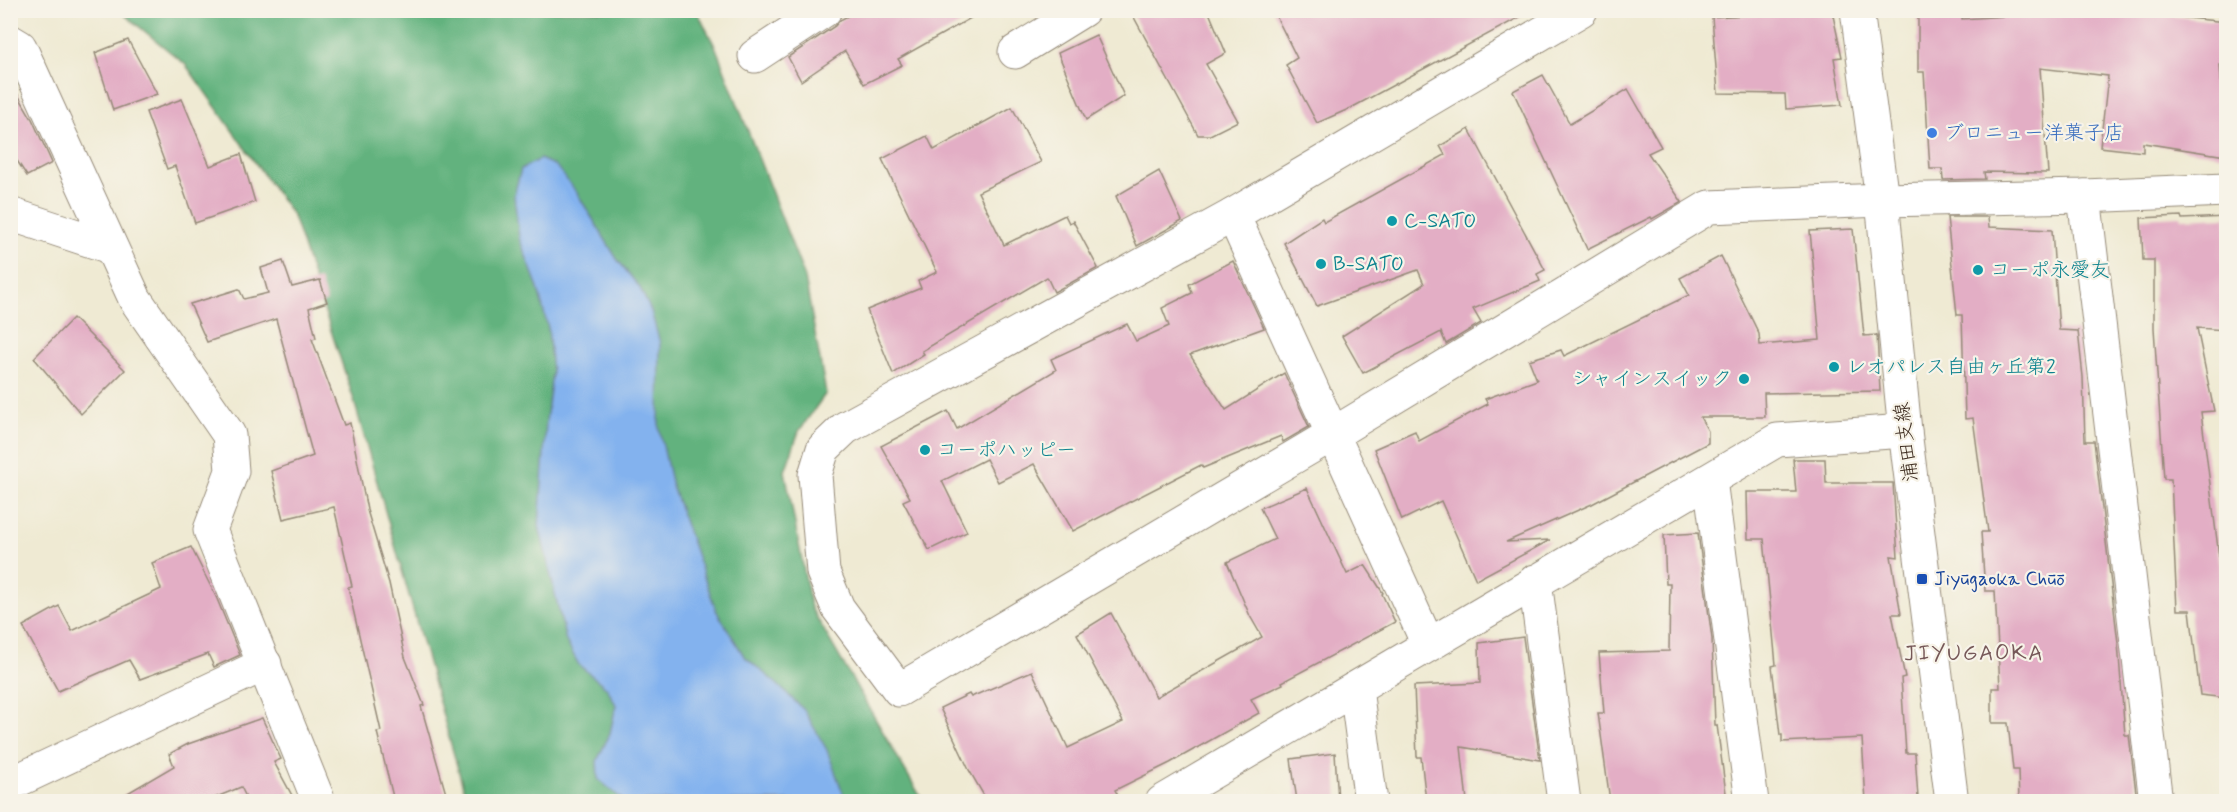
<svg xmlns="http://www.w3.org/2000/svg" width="2237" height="812" font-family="Mynerve,'Klee One',sans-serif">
<rect width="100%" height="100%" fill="#f7f3e8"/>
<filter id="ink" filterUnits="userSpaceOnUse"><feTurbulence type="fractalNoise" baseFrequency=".0167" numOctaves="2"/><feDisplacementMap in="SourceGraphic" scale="12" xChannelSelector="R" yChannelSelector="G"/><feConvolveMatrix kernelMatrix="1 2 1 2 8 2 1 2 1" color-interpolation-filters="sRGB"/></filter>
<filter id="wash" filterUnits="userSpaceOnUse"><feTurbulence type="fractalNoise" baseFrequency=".008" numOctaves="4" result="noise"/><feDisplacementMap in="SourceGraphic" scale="24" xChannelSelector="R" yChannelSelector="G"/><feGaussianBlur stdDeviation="1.35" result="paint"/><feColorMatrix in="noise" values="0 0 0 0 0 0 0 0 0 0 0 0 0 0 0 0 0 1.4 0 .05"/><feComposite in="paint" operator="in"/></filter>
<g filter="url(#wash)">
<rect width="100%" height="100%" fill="#efead3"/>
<path fill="#62b27e" stroke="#4e6e4e" stroke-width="1.5" d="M120 11H697L716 48 805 278 826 393 799 431 785 471 811 608 923 801H467L353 397 293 216 186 65Z"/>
<path fill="#83b2ee" stroke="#5f6e86" stroke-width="1.5" d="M540 159 556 166 577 193 617 259 640 288 651 311 660 343 659 428 672 486 716 610 744 656 777 684 804 710 827 750 846 801H624L598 779 597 761 610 733 616 705 607 688 579 665 566 641 539 526 546 422 552 373 548 328 537 285 519 238 514 195 521 169Z"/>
<g id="blocks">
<g fill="#e3aec5">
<path d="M859 10H985L898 59 902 65 864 84 845 51 801 81 788 57 835 26 840 20Z"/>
<path d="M1130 10H1208L1226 53 1206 64 1238 121 1210 135H1198Z"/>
<path d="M1273 10H1533L1351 108 1317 123 1286 65 1297 58Z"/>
<path d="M2052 10H2112L2226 22V65H2220L2226 156 2143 143V152L2100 147 2108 76 2040 68 2048 173 1984 172 1985 179 1943 180 1942 169H1930L1924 72H1918V17L1962 15V19L2052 13Z"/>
<path d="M1832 11 1842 57 1834 58 1842 105 1786 109 1785 94 1718 93 1712 17Z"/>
<path d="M1096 35 1124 96 1086 120 1058 53Z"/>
<path d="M128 40 157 94 113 110 95 53Z"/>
<path d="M1543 75 1570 124 1628 89 1661 147 1648 153 1682 202 1652 219 1651 217 1587 249 1513 91Z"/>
<path d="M10 81 32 119 52 163 27 176 10 150Z"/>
<path d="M182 99 210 166 241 154 255 202 195 223 175 166 167 169 146 112Z"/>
<path d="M1012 107 1041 162 978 192 1004 245 1065 215 1069 223 1073 221 1098 268 1054 292 1047 277 922 351 924 354 893 374 867 310 921 288 918 281 937 272 882 159 927 136 934 150Z"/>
<path d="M1469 129 1545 270 1537 274 1540 281 1473 309 1481 323 1446 344 1441 332 1363 373 1342 336 1424 284 1418 270 1317 306 1284 243 1322 218 1324 222 1445 155 1440 146Z"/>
<path d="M1159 171 1182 221 1137 246 1116 196Z"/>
<path d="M2181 216 2182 219 2226 217V330L2197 328 2214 411 2201 412 2226 613V698L2200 695 2190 610H2177L2171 479H2164L2154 328V260H2143L2141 218Z"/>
<path d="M1947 217H1988L1989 227 2052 230 2059 330 2078 331 2083 377 2085 441H2094L2118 643 2125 735H2129L2137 801H2019L2018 770H2013L2008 723H1992V688H2000L1995 591H1985L1981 532H1988L1973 418 1965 419 1962 315H1957Z"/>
<path d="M1853 229 1864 336 1877 335 1880 391 1764 393 1765 417H1700L1708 431V443L1592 504 1506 542 1550 540 1476 580 1441 501 1402 520 1374 449 1415 431 1419 441 1488 404 1485 399 1537 380 1529 360 1561 350 1564 356 1689 295 1680 278 1721 256 1759 334 1760 345 1820 340 1810 231Z"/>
<path d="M283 261 292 287 320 280 327 302 309 308 316 338 312 339 344 425 350 423 367 510 389 583 405 657 424 705 421 706 448 801H394L377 732 381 731 348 587 352 586 334 507 283 519 271 471 313 456 276 319 207 342 190 304 239 289 244 299 268 293 261 268Z"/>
<path d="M1233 261 1264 328 1190 355 1226 410 1284 373 1309 427 1283 442 1281 436 1203 468 1201 465 1073 531 1034 464 998 482 986 459 942 481 967 532 929 550 903 501 910 498 881 446 948 411 957 429 1056 370 1051 359 1127 324 1136 341 1169 326 1162 308 1192 293 1189 284Z"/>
<path d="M73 318 125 370 81 414 34 358Z"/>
<path d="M1793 459H1825L1826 483H1893L1898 557 1891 556 1901 614H1892L1905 677 1901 678 1906 753H1915L1918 798 1866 801 1862 738 1782 742V735H1780L1772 666 1776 665 1764 539H1748L1747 492H1796Z"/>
<path d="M1307 488 1347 574 1365 565 1383 593 1382 594 1395 622 1282 682 1283 684 1251 699 1259 713 1170 763 1115 790 1121 801H987L969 770 940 708 969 694 971 697 1032 671 1068 748 1123 722 1077 634 1111 613 1156 697 1262 637 1250 616 1227 562 1275 539 1260 508Z"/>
<path d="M1698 533 1712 639 1715 725H1717L1727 801H1610L1598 713H1604L1599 653 1669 651 1670 584H1666L1664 535Z"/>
<path d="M191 547 217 599 240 655 214 667 208 654 140 679 129 660 58 691 23 626 59 606 72 631 161 589 152 563Z"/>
<path d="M1523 637 1540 760 1461 747 1467 801H1426L1421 757H1417L1414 686 1480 683 1479 643Z"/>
<path d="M262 718 281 759 274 762 295 801H248L241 787 207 801H114L174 766 169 754 188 744Z"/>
<path d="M1335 753 1338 801H1297L1291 759Z"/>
</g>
</g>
</g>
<g filter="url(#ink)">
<use href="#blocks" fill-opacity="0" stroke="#958a78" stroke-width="1.5"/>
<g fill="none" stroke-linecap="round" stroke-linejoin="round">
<g stroke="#958a78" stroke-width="35">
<g id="minor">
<path d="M1581 10 1233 215 845 428 823 449 815 475 823 572 838 608 899 690 1333 434 1709 207 1882 200 2084 196 2226 190"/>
<path d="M1857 10 1882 200 1905 431 1952 802"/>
<path d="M10 41 20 47 135 299 229 435 232 471 210 530 319 802"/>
<path d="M1015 52 1083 10"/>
<path d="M755 56 825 10"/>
<path d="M2084 196 2156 802"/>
<path d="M10 214 110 247"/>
<path d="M1233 215 1428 644"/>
<path d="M1710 480 1752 802"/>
<path d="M1535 581 1564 802"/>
<path d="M1356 689 1371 802"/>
<path d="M10 784 265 664"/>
<path d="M1162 802 1777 440 1905 431"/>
</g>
</g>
<use href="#minor" stroke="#fff" stroke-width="33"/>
</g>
</g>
<circle fill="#3f7fe0" stroke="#f7f3e8" stroke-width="2" cx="1932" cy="133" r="6"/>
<g fill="#0f9aa8" stroke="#f7f3e8" stroke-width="2">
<circle cx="1392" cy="221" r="6"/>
<circle cx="1321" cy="264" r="6"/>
<circle cx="1978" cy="270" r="6"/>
<circle cx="1834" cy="367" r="6"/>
<circle cx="1744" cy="379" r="6"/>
<circle cx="925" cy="450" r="6"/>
</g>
<rect fill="#1a4fb4" stroke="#f7f3e8" stroke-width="2" x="1916" y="573" width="12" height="12" rx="3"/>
<g text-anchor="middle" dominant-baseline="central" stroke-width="4.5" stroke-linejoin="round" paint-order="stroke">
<g font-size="20" fill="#366cbe" stroke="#f7f3e8" text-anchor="start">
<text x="1944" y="133">ブロニュー洋菓子店</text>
</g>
<g font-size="20" fill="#0d838f" stroke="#f7f3e8" text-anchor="start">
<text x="1404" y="221">C-SATO</text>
<text x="1333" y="264">B-SATO</text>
<text x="1990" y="270">コーポ永愛友</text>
<text x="1846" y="367">レオパレス自由ヶ丘第2</text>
<text x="1732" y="379" text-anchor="end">シャインスイック</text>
<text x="937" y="450">コーポハッピー</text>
</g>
<g font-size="20" fill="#3b2a1e" stroke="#f7f3e8">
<text transform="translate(1907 442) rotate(-97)">浦田支線</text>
</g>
<g font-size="20" fill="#164399" stroke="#f7f3e8" text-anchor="start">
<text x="1934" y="579">Jiyūgaoka Chūō</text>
</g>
<g font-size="22" letter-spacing="1.5" fill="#765858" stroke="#f7f3e8">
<text x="1974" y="654">JIYUGAOKA</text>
</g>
</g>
<rect width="2237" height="812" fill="none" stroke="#f7f3e8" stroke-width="36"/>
</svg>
